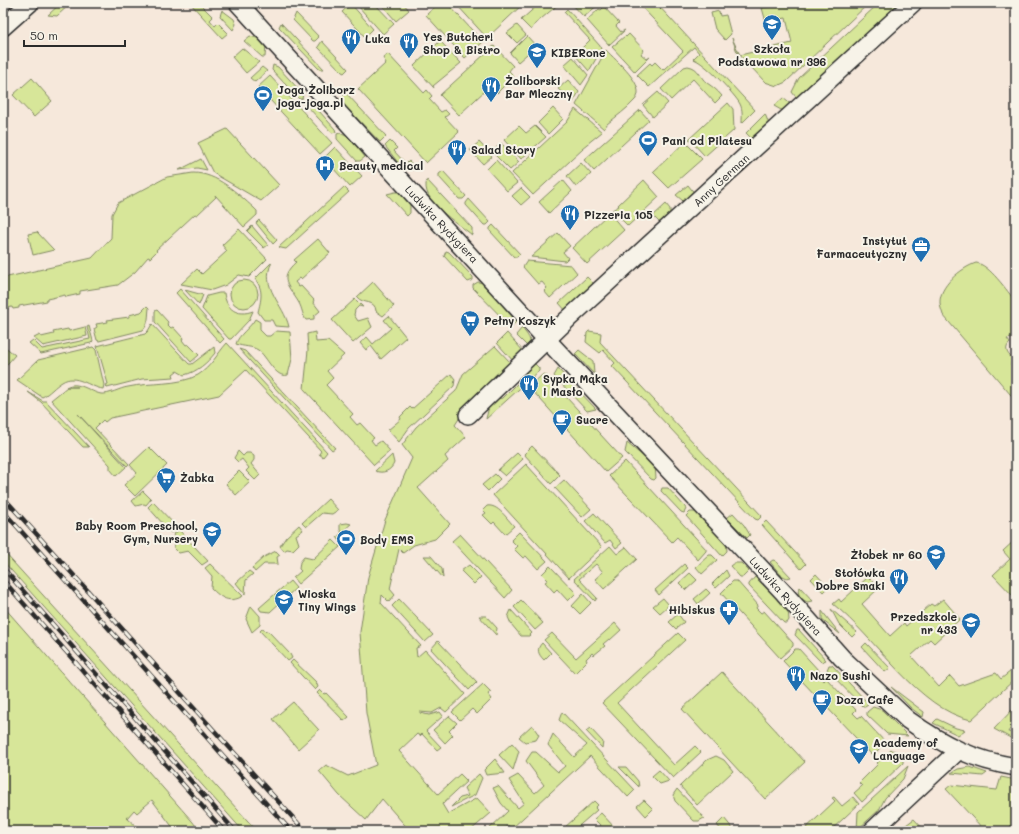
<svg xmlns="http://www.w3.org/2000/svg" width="1019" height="834" font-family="Mali,sans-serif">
<rect width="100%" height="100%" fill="#f6e8db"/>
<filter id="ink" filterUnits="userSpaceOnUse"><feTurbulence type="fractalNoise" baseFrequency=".025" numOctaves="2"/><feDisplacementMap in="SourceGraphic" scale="8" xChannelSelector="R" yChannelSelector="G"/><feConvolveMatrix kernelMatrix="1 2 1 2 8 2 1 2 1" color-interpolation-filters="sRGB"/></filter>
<g filter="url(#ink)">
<g fill="#d7e699" stroke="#818862">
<path d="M61 3H71L57 16 48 15Z"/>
<path d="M190 3H199L213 17 210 20 215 26 218 23 228 33 222 38Z"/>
<path d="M360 3H374L394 24 383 34 358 6Z"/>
<path d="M380 3H403L409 10 396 21Z"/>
<path d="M439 3H447L483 42 465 58 426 15Z"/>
<path d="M459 3H524L487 38 457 5Z"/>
<path d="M540 3H560L535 24 531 30 521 20Z"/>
<path d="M571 3H594L596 5 600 3 584 17Z"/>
<path d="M638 3H656L755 110 742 123C742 116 743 110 740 104 736 96 704 61 693 59L699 53 694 47 649 87 637 75 650 63 652 65 655 62 663 70 683 51Z"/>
<path d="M788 3H869L786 82 777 86 765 82 737 52 732 38 740 55 792 43 786 18 766 22 762 8Z"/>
<path d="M879 3H903L799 101 792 92 799 78Z"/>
<path d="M351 4 373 29 365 37 342 12Z"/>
<path d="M604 7 619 23 616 26 621 32 625 30 609 45 587 20 599 9 601 10Z"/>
<path d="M567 9 600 46 601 50 589 71 575 55 590 40 564 12Z"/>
<path d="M222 10 234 19 236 24 233 30 220 16Z"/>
<path d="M719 11 720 16 726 15 731 34 725 40 715 29 711 13Z"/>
<path d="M296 13 319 37 315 41H313L293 20Z"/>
<path d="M281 23 324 69H319L279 27Z"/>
<path d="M517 25 526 35 517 43 507 33Z"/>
<path d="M629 34 644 50 641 54 647 59 650 57 635 72 612 47 625 36 626 37Z"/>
<path d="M250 36 257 38 266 44 265 57H262L244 41Z"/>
<path d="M527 36 536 46 518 62 510 53Z"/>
<path d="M322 41 348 69 344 73 342 72 318 47Z"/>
<path d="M440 41 461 63 433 86 434 88 414 66Z"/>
<path d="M494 46 513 66 509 71 514 76 497 93 490 86 459 115 440 95 486 53 485 52Z"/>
<path d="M242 48 259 62 246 73 232 57Z"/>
<path d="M606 50C616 61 648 86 635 100 626 110 617 116 607 124L604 129 576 105Z"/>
<path d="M388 54 424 93 427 90 432 96 429 99 441 112 445 110 449 114 445 117 459 132 426 163 358 89 386 63 383 58Z"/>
<path d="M573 57 588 75 581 85 564 65Z"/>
<path d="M273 65 278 67 303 94 302 99H299L272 70Z"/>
<path d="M688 66C700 68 699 77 707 83 713 87 717 90 722 96L715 103 693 79 671 100 661 89 684 67Z"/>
<path d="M262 67 267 71 255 82 250 78Z"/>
<path d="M270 76 332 143 320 154 258 87Z"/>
<path d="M32 78 52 101 34 117 13 95Z"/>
<path d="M568 80 579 92 573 102 558 89Z"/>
<path d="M658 92 668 103 653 117 643 105Z"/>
<path d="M346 93 386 136 380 142 339 100Z"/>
<path d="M783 98 793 106 781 110 774 106Z"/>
<path d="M308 102H311L335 129 336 132 332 133 307 106Z"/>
<path d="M728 103 733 109 734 130 705 156 689 139Z"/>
<path d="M553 108 563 119 548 134 538 123Z"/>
<path d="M575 109 602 132 582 148 583 149 533 195 512 173 567 122Z"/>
<path d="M640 110 649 120 594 171 584 160Z"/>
<path d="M765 114 769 124 754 141 746 133Z"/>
<path d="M800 114 802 116 577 323 576 322Z"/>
<path d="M519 126 526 133 535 126 546 137 521 159 504 140Z"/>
<path d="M227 129 279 185 261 201 213 173 198 143Z"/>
<path d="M340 133 350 138 365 157 360 161H357L337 139V134Z"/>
<path d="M390 141 397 148 394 151 406 164 409 161 418 170 403 169 385 146Z"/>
<path d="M479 142 492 156 483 164 470 150Z"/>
<path d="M685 142 702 159 669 188 653 172Z"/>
<path d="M501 143 519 162 510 170 492 152Z"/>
<path d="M335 147 362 176 350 187 324 158Z"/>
<path d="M201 159 207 170 197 168 179 170Z"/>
<path d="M496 160 517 183 507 191 487 169Z"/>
<path d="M581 163 591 174 576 187 567 176Z"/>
<path d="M443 171 466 196 463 199H459L439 177V174Z"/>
<path d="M193 173C217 173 237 193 254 208L257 211V215L244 227 215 195 216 197 197 215 195 214 156 250 157 251 150 258 148 257 135 272 118 285 80 291V294L66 297 65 295 47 299V301L19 306V308L13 309 12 307 3 309V278L92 258 111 238 112 214 118 203 167 177Z"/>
<path d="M427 180 472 228V235C458 223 419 201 427 180Z"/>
<path d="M563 180 572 191 549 213 539 202Z"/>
<path d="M644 180 659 197 628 226 612 210 619 206 618 205Z"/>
<path d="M688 185 696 195 683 201 676 195Z"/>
<path d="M344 187 349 192 286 249 281 248 279 247Z"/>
<path d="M521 188 530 197 521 205 512 196Z"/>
<path d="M395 192H402L410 200V213L407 216 387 194Z"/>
<path d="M469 199 490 222 487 225H484L466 205V203Z"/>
<path d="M666 204 670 209V217L662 225 653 216Z"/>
<path d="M609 213 624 230 587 264 572 248Z"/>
<path d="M259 220 277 240 273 244 256 223Z"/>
<path d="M493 225 520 254 517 257H514L490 231V228Z"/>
<path d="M252 226 268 245 264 248 247 231Z"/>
<path d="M239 229 267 259 249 277 239 275 226 285 212 290 181 284 197 269 202 274 227 251 222 245Z"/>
<path d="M37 232 52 248 54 250 33 255 28 234Z"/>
<path d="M558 233 570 246 563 252 568 258 565 261 531 257Z"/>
<path d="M318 239 330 253 301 279 300 278 295 282 299 287 301 286 314 300 313 302 320 311 314 316V319L306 320C303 317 302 308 299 303 289 286 277 279 296 262L294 260Z"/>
<path d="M446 251 449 252 473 277V280L468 282 444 256Z"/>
<path d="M527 261 571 265 577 273 550 298 544 291 547 288 542 282 538 284 523 267Z"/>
<path d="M272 262C259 287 284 304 289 327L275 326 272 320H264L258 312C261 300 264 290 255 279Z"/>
<path d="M976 263C989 264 1007 291 1016 302V337L1007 339 1010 343C1004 348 1007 354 1012 358L1011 365 1016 366V401L943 315C942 311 940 307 940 303 939 286 961 268 976 263Z"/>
<path d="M587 277 594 284 567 312 559 303Z"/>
<circle cx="244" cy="294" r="14"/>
<path d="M373 282 394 306 383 316 376 311C375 299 363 305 357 297Z"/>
<path d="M478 282 486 283 516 322 511 327 473 288V285Z"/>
<path d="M180 289 224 339 220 343 176 293Z"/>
<path d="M185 290 203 295 199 305Z"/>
<path d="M219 293H224C226 309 237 317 253 311L249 320 231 339H229L202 309 207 296Z"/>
<path d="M355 299 363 307 359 306 355 310 354 315 358 321 368 318 372 327 353 343 332 320Z"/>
<path d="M147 306 149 308C148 316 149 324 143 330L99 341 97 340 94 329 97 327 96 324 108 322 107 320 129 317V315L141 312Z"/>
<path d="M157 310 168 322 167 324 171 328 173 327 183 338 182 340 186 345 188 344 199 355 191 362 155 322V311Z"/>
<path d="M389 316 406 337 381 359 371 346 366 350 360 343 367 337 373 344 391 328 384 320Z"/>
<path d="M255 319 260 322V330L266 336H270L276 331 290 332 292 359 288 375C275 379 267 356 258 350 252 346 243 347 236 344 238 335 251 327 255 319Z"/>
<path d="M152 324 189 364H192L214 347 215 353C207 363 197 372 184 375L177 371 173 374 174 377 142 379 107 388 106 385 108 384 97 346 145 334 148 331Z"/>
<path d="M89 326 93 341 91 343 41 354 29 343 33 340 42 349 90 339 87 327Z"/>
<path d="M85 327 87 336 43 346 34 338 40 335 41 337 54 334 53 332 68 329 69 331Z"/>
<path d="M522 328C527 335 533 340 529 348L516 335Z"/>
<path d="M589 331 601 333 600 342 762 516 758 520 755 519 612 366 615 363 603 350 600 353 586 342 587 333Z"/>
<path d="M315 332 316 342 328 341 344 355 327 371 333 378 326 385 353 414 350 417 357 425 360 423 374 438 371 440 375 445 381 441 390 451 374 465 304 389 308 350 307 334Z"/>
<path d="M507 333 524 352 514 362 497 343Z"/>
<path d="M227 343 327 452 323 457 319 454 321 451 246 370 219 395 110 418 105 422 103 420 95 428 129 464 127 466 78 414 126 467 116 476 110 469V465L51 400 67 387H78H66C78 380 90 392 101 394 109 395 120 388 128 387 150 382 178 386 198 375 211 367 217 354 227 343Z"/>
<path d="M3 345 15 355 3 369Z"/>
<path d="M495 346 510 362V365L467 406 455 425 466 437 445 456 448 461 418 488 450 524 435 539 414 545 403 553 399 549 390 589 395 595 389 602 382 595 381 603 421 646 416 648 417 657 425 650 465 694 446 712 441 708 432 713 420 712V713L429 715 440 712 443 716 426 731 441 747 437 750 422 734 420 736 417 734 399 751 438 794 460 774 467 781 442 804 448 814 477 798 491 813 470 831H410L382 799 366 820 339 795 319 771 326 765 348 776 376 765 366 713 360 632 368 577 385 520 412 458 402 445 416 427 456 391 463 374Z"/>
<path d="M93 347 96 350 104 385 103 389C89 387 76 373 62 382 55 386 49 394 42 397L17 380 38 360Z"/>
<path d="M239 349 245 351 335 448 332 450Z"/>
<path d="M579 350 593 361 594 374 575 354Z"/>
<path d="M533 362 539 368V371L486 419 489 406 495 399 503 398 524 377 527 369Z"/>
<path d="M558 369 596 409 587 411 554 376Z"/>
<path d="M451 374 455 379 454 386 409 428 399 442 388 430 401 419 400 417 410 407 412 409Z"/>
<path d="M545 374 622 458 606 472 529 387 542 375Z"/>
<path d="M28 392 43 401H46L89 447H83L41 402Z"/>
<path d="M627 443 655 466 656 478 654 480 651 479 625 452Z"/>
<path d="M532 446 560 475 551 484 524 454Z"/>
<path d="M149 447 167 465 135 496 124 485 137 473 130 465Z"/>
<path d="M238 451 243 456 246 453H250L254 456V460L251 464 260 475 255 480 246 471 249 468 242 459 238 462 234 458Z"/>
<path d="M517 453 523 459 505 476 498 470Z"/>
<path d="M392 455 394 463C391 471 383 474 375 471Z"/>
<path d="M625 461 706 549V551L698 560 677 537 672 542 609 476Z"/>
<path d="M526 464 602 547 569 578 493 495Z"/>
<path d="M239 471 250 482 236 495 226 484Z"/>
<path d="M495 474 500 479 488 491 482 485Z"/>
<path d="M564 480 591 509 582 517 555 488Z"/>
<path d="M662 488H668L685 507 686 509 684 513 681 512 661 491Z"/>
<path d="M143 491 151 499 146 505 144 504 136 506 132 501Z"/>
<path d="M328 499 338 510 332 514 322 513 306 527 302 523Z"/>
<path d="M153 502 177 527 171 533 148 507Z"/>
<path d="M487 506C498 504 507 519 514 526L505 534 494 522 492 524 483 515 486 513 483 510Z"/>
<path d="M690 512H699L726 542 727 551 722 556 686 516Z"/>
<path d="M594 513 622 543 616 548 610 540 605 543 585 521Z"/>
<path d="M733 513 744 525 750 535 747 538 727 518Z"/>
<path d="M766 521 806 564 801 569 762 525Z"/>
<path d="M347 523 351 524 345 529 351 537 343 545 337 537 342 533 340 530V524Z"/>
<path d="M299 525 303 530 296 535 299 544 293 550 287 549 284 551 280 546 286 537Z"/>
<path d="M179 530 208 561 202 565 188 551 179 553 174 548 175 538 173 535Z"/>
<path d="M519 532 547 561 538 569 526 556 523 558 514 549 517 546 511 540Z"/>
<path d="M460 534 512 590 505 598 452 541Z"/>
<path d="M1016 539V599L993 575 1010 559 1003 551Z"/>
<path d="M333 540 340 547 298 584 293 578 301 571 299 569 300 562 304 557 313 559Z"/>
<path d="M610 546 617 554 626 547 637 559 604 589 595 579 603 572 596 564 579 579 597 598 595 601 574 579Z"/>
<path d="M3 551 257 831H243L3 561Z"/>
<path d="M276 551 280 555 277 557 278 564H264L255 572 252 568 264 557Z"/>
<path d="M709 555H712L717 560 702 574 696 567Z"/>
<path d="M424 556H431L442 569 443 578Z"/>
<path d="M773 560 776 561 791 577 787 578 781 575 770 562Z"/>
<path d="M734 563H741L749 571 743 577H740L730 566Z"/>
<path d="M210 564 243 596C229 604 221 598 211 588L212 576 205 568Z"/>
<path d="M684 564 688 568 659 595 655 590Z"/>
<path d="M469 565 481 577 474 584 461 571Z"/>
<path d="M550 566 576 593 568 601 557 589 554 592 545 582 548 580 542 574Z"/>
<path d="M726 570 729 576 716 588 712 584Z"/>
<path d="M249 571 253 574 246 580 245 594 236 583Z"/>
<path d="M690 573 697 580 686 590 679 583Z"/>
<path d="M816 574 828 587 823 592 811 579Z"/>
<path d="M755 577 788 609 789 620 787 623H784L749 586V584Z"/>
<path d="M868 577 879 588 862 604 890 636 904 623 906 626 931 604 934 606 943 599 960 619 934 643 930 639 911 656 939 687 950 676 959 686 996 673 1001 679 1016 667V678L971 720C918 709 876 638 833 604L839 599 841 602Z"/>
<path d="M290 581 296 588 270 612 261 611 259 608Z"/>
<path d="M733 581H737L758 605 756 608 761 613 764 611 793 643V646L780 658 721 593Z"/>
<path d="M800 587 813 601 807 602 800 598 798 591Z"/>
<path d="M706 589 710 593 698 604 694 599Z"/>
<path d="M583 594 591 603 580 614 572 606Z"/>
<path d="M663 598 669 605 660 613 653 606Z"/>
<path d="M399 599 433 635 425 642 392 606Z"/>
<path d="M521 600 543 623 535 630 514 607Z"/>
<path d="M3 606 192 821 200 831H172L174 829 152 800 137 813 134 810 127 818 136 826 133 831H3Z"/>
<path d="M251 606 260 616V625L252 632 246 619Z"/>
<path d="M831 609 857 632 852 637 839 624Z"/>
<path d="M511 610 532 633 529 636H521L511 624 508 617Z"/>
<path d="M822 611 840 634 822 620Z"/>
<path d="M678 614 684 622 676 629 669 622Z"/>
<path d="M479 616H486L497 628 496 635Z"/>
<path d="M615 623 621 630 610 640 609 639 603 644 605 646 594 655 592 653 586 659 587 661 575 673 544 640 552 633 576 658Z"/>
<path d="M262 629 269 632 290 654 292 658 288 661 260 631Z"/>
<path d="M797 630H799L826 660 821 662 795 635Z"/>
<path d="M678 633 685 640 617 703 674 765 695 746 701 752 673 778 602 703Z"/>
<path d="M438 641 477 682 469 690 431 649Z"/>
<path d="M542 643 551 653 544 660C538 654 536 649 542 643Z"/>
<path d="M866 643 890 668 885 672 862 647Z"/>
<path d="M795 649H799L820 672 818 675 823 681 826 678 856 710 853 713 858 718 861 716 885 742 873 756 783 661Z"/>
<path d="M293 660 316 682 318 687 315 690 290 663Z"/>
<path d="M829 665H832L867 702 868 705 865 707H863L827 670Z"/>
<path d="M722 672 805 762 765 799 682 709Z"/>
<path d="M483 684 491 692 488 694 492 699 477 714 472 709 460 720 452 712Z"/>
<path d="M891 687 924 712 923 717 911 708Z"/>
<path d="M320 690 324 694 326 693 349 717 344 721 317 693Z"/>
<path d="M293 702 319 730 298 749 273 719Z"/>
<path d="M1016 706V720L1008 732 1016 733V741L994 729Z"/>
<path d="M873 707 882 710 908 736 887 734 867 715V712Z"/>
<path d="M562 712 635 790 628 797 590 756 511 829 508 825 501 831H487L508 811 501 803 493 788 498 786 518 808 524 803 509 780 518 775 535 793 544 785 526 761 532 752H536L558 772 565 766 548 745 553 734 574 757 587 745 559 720Z"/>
<path d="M449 716 457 723 449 731 453 735 445 743 433 730Z"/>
<path d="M937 719 956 728 965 730 958 735 933 723Z"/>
<path d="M532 725 539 735 536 740 525 742 519 737Z"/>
<path d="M590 728 603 742 602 748 586 731Z"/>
<path d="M512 743 519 751 513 770 499 755Z"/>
<path d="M891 750 895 751 903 760V763L862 802 854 793 862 786 859 783 878 764 877 763Z"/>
<path d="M716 756 724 760 733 771 697 805 680 786 707 760Z"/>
<path d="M495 759 505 773 486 775 484 770Z"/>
<path d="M908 766 903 779 885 798 879 810 857 830 858 812Z"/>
<path d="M619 767H626L638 781 639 787Z"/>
<path d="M970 767 987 773 983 776 951 773 958 769Z"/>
<path d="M659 770 669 781 660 784 652 776Z"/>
<path d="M479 774 482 778 475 795 451 807 460 798 468 796 464 788Z"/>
<path d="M1001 777 1016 780V831H985L946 789 951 785 997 790Z"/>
<path d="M677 789 704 818 699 821H694L675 801 673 795Z"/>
<path d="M834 797 842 806 853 797 859 804 830 831H803L835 801 832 798Z"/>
<path d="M644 800 653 809 646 816 637 806Z"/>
<path d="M594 801 598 805 595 808 597 810 573 831H567L564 828Z"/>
<path d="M601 813 616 829 614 831H606L594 819Z"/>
<path d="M724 818 733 829 731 831H722L717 825Z"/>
<path d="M914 819 925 831H898Z"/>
</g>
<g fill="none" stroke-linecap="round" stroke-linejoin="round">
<g stroke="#2b2b2b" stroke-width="20">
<g id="minor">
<path d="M238 3 547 340 784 593 842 658 908 720C943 745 973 760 1016 767"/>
<path d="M3 27 30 3"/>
<path d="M468 415 568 319 913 3"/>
<path d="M872 831 958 751"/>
</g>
</g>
<use href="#minor" stroke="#f7f3e8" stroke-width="17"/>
<g stroke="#2b2b2b" stroke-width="4.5">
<g id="rail">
<path d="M3 497 305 831"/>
<path d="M3 511 291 831"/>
<path d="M3 568 235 831"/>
<path d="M3 580 224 831"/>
</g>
</g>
<use href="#rail" stroke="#f7f3e8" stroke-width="3" stroke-dasharray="9" stroke-linecap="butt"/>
</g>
</g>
<defs>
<g id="school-pin" transform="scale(1)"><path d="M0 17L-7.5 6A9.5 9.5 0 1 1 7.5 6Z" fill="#1f6fb2" stroke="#f7f3e8"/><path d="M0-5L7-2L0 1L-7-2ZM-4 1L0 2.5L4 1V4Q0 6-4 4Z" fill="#fff"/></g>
<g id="restaurant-pin" transform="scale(1)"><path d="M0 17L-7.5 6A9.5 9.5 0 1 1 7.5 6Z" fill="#1f6fb2" stroke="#f7f3e8"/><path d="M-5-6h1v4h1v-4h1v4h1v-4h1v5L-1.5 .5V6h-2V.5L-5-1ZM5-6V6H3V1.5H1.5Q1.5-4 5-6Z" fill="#fff"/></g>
<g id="stadium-pin" transform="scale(1)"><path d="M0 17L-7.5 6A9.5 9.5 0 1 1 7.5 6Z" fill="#1f6fb2" stroke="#f7f3e8"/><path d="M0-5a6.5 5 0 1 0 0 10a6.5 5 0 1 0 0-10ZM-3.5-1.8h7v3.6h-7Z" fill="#fff"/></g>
<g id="hospital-pin" transform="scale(1)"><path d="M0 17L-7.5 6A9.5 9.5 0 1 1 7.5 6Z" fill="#1f6fb2" stroke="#f7f3e8"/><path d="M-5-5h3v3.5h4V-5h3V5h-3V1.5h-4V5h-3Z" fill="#fff"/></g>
<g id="office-pin" transform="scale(1)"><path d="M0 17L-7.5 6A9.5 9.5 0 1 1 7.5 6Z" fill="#1f6fb2" stroke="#f7f3e8"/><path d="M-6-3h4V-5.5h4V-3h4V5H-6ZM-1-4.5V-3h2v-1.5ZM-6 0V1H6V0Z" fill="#fff"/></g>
<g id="supermarket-pin" transform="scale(1)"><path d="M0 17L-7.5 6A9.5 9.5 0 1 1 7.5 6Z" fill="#1f6fb2" stroke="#f7f3e8"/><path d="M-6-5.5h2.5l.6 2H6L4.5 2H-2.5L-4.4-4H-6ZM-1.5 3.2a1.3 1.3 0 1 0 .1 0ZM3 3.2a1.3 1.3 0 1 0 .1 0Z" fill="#fff"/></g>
<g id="cafe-pin" transform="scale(1)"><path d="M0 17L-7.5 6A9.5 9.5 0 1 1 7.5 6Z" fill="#1f6fb2" stroke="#f7f3e8"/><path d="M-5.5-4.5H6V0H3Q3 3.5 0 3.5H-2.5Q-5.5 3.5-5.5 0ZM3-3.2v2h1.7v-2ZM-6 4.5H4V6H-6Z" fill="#fff"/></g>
<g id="pharmacy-pin" transform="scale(1)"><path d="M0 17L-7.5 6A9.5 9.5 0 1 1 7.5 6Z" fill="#1f6fb2" stroke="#f7f3e8"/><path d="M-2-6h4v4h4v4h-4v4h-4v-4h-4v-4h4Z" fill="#fff"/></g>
</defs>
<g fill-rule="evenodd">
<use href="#school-pin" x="772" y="24"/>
<use href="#restaurant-pin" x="351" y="38"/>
<use href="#restaurant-pin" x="409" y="42"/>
<use href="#school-pin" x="537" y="52"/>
<use href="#restaurant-pin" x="491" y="86"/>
<use href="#stadium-pin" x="263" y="95"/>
<use href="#stadium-pin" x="648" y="140"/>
<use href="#restaurant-pin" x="457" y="149"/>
<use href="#hospital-pin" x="325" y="165"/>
<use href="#restaurant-pin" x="570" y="214"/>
<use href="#office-pin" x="921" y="246"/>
<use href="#supermarket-pin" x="470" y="320"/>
<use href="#restaurant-pin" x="529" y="384"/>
<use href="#cafe-pin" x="562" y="419"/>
<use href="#supermarket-pin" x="166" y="477"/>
<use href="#school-pin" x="212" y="531"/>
<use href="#stadium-pin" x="346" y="539"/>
<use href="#school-pin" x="936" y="554"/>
<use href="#restaurant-pin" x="899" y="578"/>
<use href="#school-pin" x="284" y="599"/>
<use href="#pharmacy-pin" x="729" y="609"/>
<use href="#school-pin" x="971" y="622"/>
<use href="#restaurant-pin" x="796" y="675"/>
<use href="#cafe-pin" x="822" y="699"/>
<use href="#school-pin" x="859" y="748"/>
</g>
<g text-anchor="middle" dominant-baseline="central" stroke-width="4" stroke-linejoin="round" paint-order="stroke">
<g font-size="11" font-weight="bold" fill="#2b2b2b" stroke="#f7f3e8" text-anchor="start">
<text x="423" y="36">Yes Butcher!<tspan x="423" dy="13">Shop &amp; Bistro</tspan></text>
<text x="365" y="38">Luka</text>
<text x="772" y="48" text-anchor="middle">Szkoła<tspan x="772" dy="13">Podstawowa nr 396</tspan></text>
<text x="551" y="52">KIBERone</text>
<text x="505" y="80">Żoliborski<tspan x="505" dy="13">Bar Mleczny</tspan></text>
<text x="277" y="89">Joga Żoliborz<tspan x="277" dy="13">joga-joga.pl</tspan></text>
<text x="662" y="140">Pani od Pilatesu</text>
<text x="471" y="149">Salad Story</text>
<text x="339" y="165">Beauty medical</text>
<text x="584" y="214">Pizzeria 105</text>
<text x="907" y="240" text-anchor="end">Instytut<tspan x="907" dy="13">Farmaceutyczny</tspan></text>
<text x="484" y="320">Pełny Koszyk</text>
<text x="543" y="378">Sypka Mąka<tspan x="543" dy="13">i Masło</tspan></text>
<text x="576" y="419">Sucre</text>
<text x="180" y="477">Żabka</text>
<text x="198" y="525" text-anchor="end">Baby Room Preschool,<tspan x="198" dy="13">Gym, Nursery</tspan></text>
<text x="360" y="539">Body EMS</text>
<text x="922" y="554" text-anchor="end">Żłobek nr 60</text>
<text x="885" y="572" text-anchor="end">Stołówka<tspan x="885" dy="13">Dobre Smaki</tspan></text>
<text x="298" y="593">Wioska<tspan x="298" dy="13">Tiny Wings</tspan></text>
<text x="715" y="609" text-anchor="end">Hibiskus</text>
<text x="957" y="616" text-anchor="end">Przedszkole<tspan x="957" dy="13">nr 433</tspan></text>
<text x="810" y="675">Nazo Sushi</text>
<text x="836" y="699">Doza Cafe</text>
<text x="873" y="742">Academy of<tspan x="873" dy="13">Language</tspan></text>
</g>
<g font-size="11" fill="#2b2b2b" stroke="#f7f3e8">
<text transform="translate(721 180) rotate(-43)">Anny German</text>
<text transform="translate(442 224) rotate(47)">Ludwika Rydygiera</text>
<text transform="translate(786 596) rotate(48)">Ludwika Rydygiera</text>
</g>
</g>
<rect width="1019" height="834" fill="none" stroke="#f7f3e8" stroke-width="16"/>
<rect x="8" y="8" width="1003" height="818" fill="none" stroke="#2b2b2b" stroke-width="1.5" filter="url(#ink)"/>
<path d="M24 40v6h101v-6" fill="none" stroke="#2b2b2b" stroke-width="2"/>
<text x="30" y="40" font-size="12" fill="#2b2b2b" stroke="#f7f3e8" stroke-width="3" paint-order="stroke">50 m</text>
</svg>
